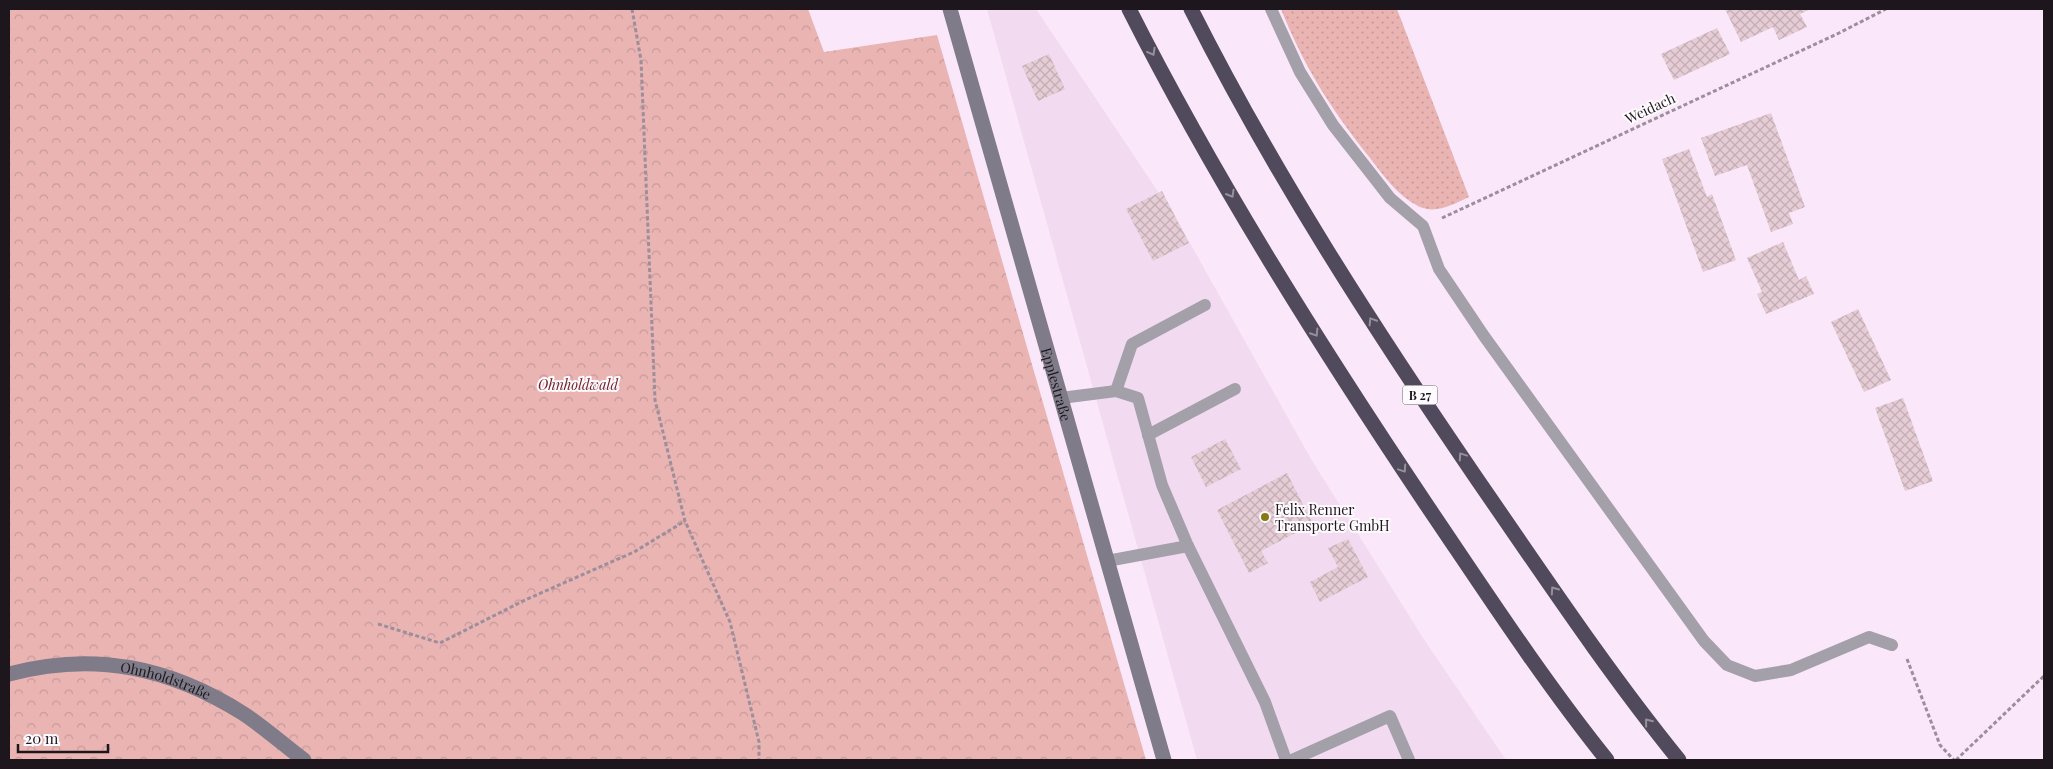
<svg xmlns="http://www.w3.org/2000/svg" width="2053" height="769" font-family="'Playfair Display',serif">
<defs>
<pattern id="grass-dots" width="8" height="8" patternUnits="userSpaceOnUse" patternTransform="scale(1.25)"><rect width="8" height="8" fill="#eab4b3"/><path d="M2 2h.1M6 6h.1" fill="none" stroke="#c89a9a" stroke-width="1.8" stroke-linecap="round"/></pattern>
<pattern id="forest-crowns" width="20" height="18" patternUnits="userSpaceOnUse" patternTransform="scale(1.25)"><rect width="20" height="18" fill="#eab4b3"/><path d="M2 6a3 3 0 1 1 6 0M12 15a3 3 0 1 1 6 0" fill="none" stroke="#c89a9a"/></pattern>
<pattern id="building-cross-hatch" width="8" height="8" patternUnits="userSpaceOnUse" patternTransform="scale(1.25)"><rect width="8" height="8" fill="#e5ccd5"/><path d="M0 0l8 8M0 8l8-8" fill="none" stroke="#c4aeb6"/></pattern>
</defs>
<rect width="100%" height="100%" fill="#fae7f9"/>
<path fill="#f2daf1" d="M987 9H1036L1177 220 1311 459 1423 638 1506 760H1197Z"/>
<path fill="url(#grass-dots)" d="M1281 9H1397L1469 197C1454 204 1435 215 1418 206 1398 196 1383 175 1370 158 1331 109 1304 67 1281 9Z"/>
<path fill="url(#forest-crowns)" d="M9 9H808L824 52 937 35 1146 760H9Z"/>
<g fill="url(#building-cross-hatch)">
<path d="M1725 9H1811L1800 14 1807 27 1779 40 1773 27 1741 42Z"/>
<path d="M1717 28 1730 54 1674 80 1661 54Z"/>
<path d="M1049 54 1065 89 1038 101 1022 66Z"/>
<path d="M1771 113 1805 207 1789 213 1793 224 1771 232 1747 165 1715 176 1701 138Z"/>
<path d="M1689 149 1707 197 1712 194 1736 260 1703 272 1662 159Z"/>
<path d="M1162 191 1189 243 1153 261 1126 209Z"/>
<path d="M1783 242 1799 280 1806 276 1814 294 1766 314 1757 294 1762 292 1747 258Z"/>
<path d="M1858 309 1891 380 1864 392 1831 322Z"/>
<path d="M1903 398 1933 481 1905 491 1875 408Z"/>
<path d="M1225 439 1241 469 1206 487 1191 457Z"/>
<path d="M1287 473 1313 524 1261 551 1268 563 1249 573 1217 510Z"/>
<path d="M1348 539 1368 577 1320 602 1310 582 1338 567 1328 548Z"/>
</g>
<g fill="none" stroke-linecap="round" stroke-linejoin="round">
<g stroke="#9c8e9b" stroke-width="3" stroke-dasharray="4 2.5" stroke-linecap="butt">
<path d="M632 9 641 60 655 400 685 521 730 622 759 742V760"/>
<path d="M1442 218 1839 33 1886 9"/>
<path d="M378 624 440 643 525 600 634 552 685 521"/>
<path d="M1907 659 1940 745 1954 760"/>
<path d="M1956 760 2044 676"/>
</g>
<g stroke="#a3a0a9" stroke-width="12">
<path d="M1271 9 1300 72 1333 125 1390 198 1423 226 1439 269 1484 336 1704 641 1727 665 1755 676 1791 670 1869 637 1892 645"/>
<path d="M1116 391 1132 344 1205 305"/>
<path d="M1061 398 1116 391 1138 398 1162 485 1188 546 1265 702 1286 760"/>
<path d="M1148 435 1235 389"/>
<path d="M1107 561 1188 546"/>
<path d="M1292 760 1390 716 1409 760"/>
</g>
<g stroke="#7f7b88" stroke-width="15">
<path id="s1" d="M950 9 1164 760"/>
<path id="s2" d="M9 674C94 651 170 667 244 714 265 728 284 745 304 760"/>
</g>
<g stroke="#504a5c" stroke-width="15">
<path d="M1129 9C1216 181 1319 344 1426 504 1485 591 1542 679 1607 760"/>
<path d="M1191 9C1274 174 1375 330 1479 482 1544 576 1607 671 1679 760"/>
</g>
</g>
<defs><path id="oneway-chevron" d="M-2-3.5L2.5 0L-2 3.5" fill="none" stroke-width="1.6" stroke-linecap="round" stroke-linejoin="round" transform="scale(1.25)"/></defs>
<g stroke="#96909c">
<use href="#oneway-chevron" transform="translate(1152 52) rotate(61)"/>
<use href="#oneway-chevron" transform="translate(1231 194) rotate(60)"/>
<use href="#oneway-chevron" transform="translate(1372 321) rotate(-122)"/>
<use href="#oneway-chevron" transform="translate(1315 333) rotate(58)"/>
<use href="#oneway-chevron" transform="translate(1462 456) rotate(-124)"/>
<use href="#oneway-chevron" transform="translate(1403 469) rotate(56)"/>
<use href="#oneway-chevron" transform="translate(1554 590) rotate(-125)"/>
<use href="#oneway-chevron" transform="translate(1648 722) rotate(-129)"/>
</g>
<circle fill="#887619" stroke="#fefafd" stroke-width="2" cx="1265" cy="517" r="5"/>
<g text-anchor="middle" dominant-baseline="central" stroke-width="4" stroke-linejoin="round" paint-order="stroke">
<rect fill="#fefafd" stroke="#605b60" stroke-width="1" x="1402.5" y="385.5" width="35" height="19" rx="4"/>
<g font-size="12" font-weight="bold" fill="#1d171d">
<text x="1420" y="395">B 27</text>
</g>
<g font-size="14" fill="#1d171d" stroke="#fefafd">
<text transform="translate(1650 108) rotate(-25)">Weidach</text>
<text stroke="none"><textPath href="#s1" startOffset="390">Epplestraße</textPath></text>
<text stroke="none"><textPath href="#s2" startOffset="160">Ohnholdstraße</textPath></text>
</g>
<g font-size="14" font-style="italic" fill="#702128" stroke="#fefafd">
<text x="578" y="384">Ohnholdwald</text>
</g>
<g font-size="14" fill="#1d171d" stroke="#fefafd" text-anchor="start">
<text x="1275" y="509">Felix Renner<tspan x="1275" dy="16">Transporte GmbH</tspan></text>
</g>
</g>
<rect width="2053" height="769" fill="none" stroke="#1d171d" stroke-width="20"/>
<path d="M18 744v8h90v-8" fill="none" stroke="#1d171d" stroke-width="2.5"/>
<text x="25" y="744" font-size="15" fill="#1d171d" stroke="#fefafd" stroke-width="4" paint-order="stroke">20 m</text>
</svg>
